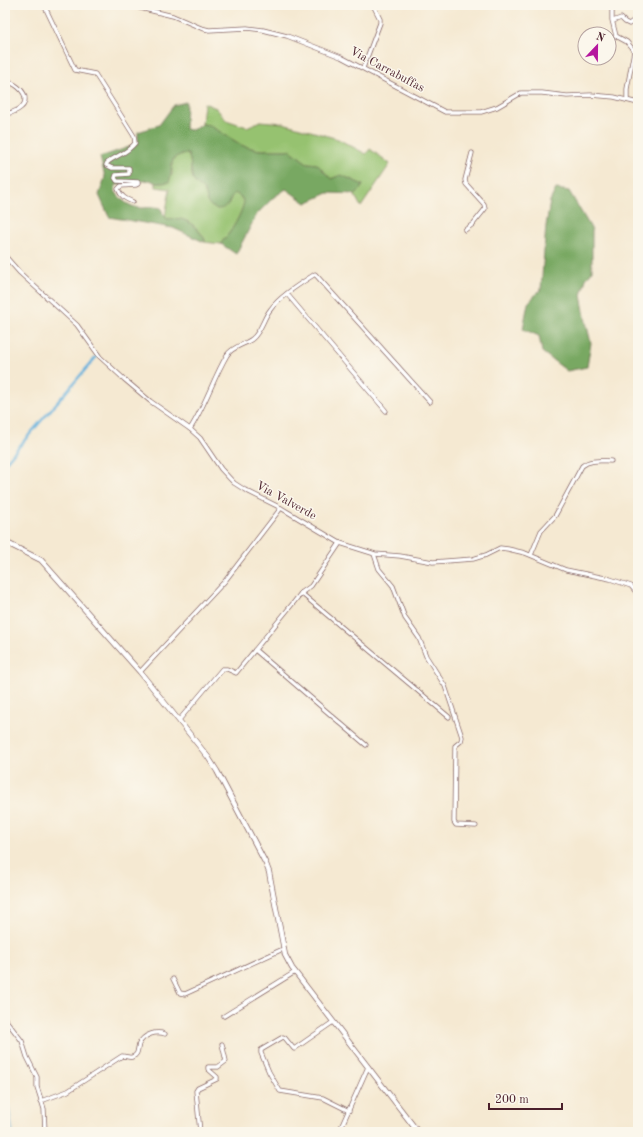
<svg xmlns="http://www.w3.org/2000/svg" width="643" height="1137" font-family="'Old Standard TT',serif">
<rect width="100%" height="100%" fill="#fbf7ec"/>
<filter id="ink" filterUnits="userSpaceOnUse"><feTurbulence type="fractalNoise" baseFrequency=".025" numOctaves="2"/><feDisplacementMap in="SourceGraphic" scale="8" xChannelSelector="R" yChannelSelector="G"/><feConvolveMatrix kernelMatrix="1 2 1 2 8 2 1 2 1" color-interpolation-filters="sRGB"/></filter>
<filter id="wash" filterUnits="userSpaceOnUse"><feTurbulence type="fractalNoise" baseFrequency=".012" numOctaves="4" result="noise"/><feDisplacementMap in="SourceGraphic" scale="16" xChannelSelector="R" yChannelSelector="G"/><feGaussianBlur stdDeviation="0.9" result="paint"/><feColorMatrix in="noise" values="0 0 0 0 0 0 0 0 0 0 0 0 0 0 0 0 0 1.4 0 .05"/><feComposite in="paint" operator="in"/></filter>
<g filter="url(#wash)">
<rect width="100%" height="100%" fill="#f5e9d2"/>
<g fill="#96c26f" stroke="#70704d">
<path d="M204 103 216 108 226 120 247 127 260 121 283 123 338 139 366 154 370 149 390 164 361 207 354 194H357L363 185 341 175 331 179 317 164 307 163 290 150H259L243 146 209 125 202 124Z"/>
<path d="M181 154H188C192 162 190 168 192 175 198 189 206 186 207 202L212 207 218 209 235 193 241 197 244 203C242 211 237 221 232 229 229 235 224 238 221 244L204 242 205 240C201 231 190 220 180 219 176 218 171 219 167 219L165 216 170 189 156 187V183H163L172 175C172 164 170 159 181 154Z"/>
</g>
<g fill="#78a862" stroke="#616446">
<path d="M186 102 185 129 192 130 202 124 209 125 243 146 259 150H290L307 163 317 164 331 179 341 175 363 185 357 194 328 193 306 203 286 189 274 197 257 214 236 254 221 244C224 238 229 235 232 229 237 221 242 211 244 202L241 197 235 193 231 197 230 203C221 211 215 211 207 202 206 184 198 191 193 179 190 170 192 162 188 154 165 155 175 167 169 182L163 183H156L150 180 116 185 115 191C122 201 129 207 141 208 148 208 154 206 161 208L163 214 167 219C171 219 176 218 180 219 190 220 201 232 205 240L204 242 173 228 109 217 99 195 105 177 100 157 138 144V132L159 125 174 105Z"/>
<path d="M556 189 569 191 592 230V271L586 279 581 295 586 322 591 343 587 367 567 371 542 352 539 336 523 329 528 303 541 289 546 226 550 201Z"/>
</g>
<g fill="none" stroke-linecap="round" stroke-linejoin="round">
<path stroke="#64b1dd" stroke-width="1" d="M5 1084 13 1132"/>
<path stroke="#64b1dd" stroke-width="2.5" d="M5 463 97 356"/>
</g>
</g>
<g filter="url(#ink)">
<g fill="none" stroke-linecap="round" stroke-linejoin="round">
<g stroke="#866665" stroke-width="5">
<g id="minor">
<path d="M44 5 75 70 95 74 134 136 135 143C127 154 116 155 107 163L106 165 112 168H129V174L116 175 115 178 117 181 138 182V184L136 185 121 186 118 189C121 197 126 199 133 202"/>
<path d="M128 5 173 16 201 28 209 30 247 28 263 30 287 36 341 57 445 112H481L497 107 521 93H542L567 96 591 95 614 97 638 103"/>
<path d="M614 5 612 8V20L616 36 627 42 634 51 627 89V100"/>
<path d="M613 21 621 18 625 22 629 24 633 21 638 22"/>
<path d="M363 68 380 23V19L373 5"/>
<path d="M5 82C13 81 26 91 25 100 25 108 12 114 5 113"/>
<path d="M465 230 473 224 485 209 484 204 466 184 465 180 472 153"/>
<path d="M5 256 20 273 77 325 100 357 124 379 150 401 190 429 200 438 221 469 234 483 245 490 281 508 340 543 375 554 400 556 433 562 473 559 486 555 500 548 508 549 525 553 566 570 610 579 631 586 638 594"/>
<path d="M287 294 386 411"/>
<path d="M190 429C205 406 213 379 227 355 233 346 244 345 252 339 261 332 263 319 270 310 280 296 300 284 315 274L430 402"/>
<path d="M374 554 379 569 393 586 405 618 419 638 426 656 445 686 462 737 461 741 455 746 454 822 456 825 476 826"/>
<path d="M531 555 541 531 555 516 582 466C590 459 601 461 611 461"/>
<path d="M301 593 449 717"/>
<path d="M255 650 366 745"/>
<path d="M140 672 225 581 281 508"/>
<path d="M179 720 222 669H227L236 673 294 602 301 593 311 586 340 543"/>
<path d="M173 979 180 993 185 994 283 949"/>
<path d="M224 1016 295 972"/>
<path d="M5 1019 22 1041 27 1057 37 1077V1087L44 1109 45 1132"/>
<path d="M333 1022 294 1049 285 1038 283 1037 261 1050V1053L269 1072 280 1091 323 1098 349 1111"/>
<path d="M41 1101 68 1091 122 1056C126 1056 128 1058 132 1057 139 1055 137 1049 139 1044 144 1034 156 1031 165 1034"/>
<path d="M200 1132 196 1091 198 1088 217 1079V1077L208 1069V1067H218L226 1061 222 1044"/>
<path d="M339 1132 368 1067"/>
</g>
</g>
<g stroke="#866665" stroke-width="6">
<path id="major" d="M5 542 41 560 140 672 208 757 217 771 266 864 269 872 285 955 292 968 418 1132"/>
</g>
<use href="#minor" stroke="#fff" stroke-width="3.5"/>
<use href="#major" stroke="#fff" stroke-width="4.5"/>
</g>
</g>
<g text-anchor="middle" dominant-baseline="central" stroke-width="3" stroke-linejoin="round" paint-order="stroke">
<g font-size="12" fill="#4a1f2b" stroke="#fbf7ec">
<text transform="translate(387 70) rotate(28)">Via Carrabuffas</text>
<text transform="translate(286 501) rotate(29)">Via Valverde</text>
</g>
</g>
<rect width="643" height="1137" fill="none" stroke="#fbf7ec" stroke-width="20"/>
<g transform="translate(597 46) rotate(22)"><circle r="19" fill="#fbf7ec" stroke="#b4a19f"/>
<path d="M0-3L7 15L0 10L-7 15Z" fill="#b5179e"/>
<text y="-6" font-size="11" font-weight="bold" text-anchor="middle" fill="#4a1f2b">N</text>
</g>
<path d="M489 1103v6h73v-6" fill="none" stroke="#4a1f2b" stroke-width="2"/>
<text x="495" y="1103" font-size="12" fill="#4a1f2b" stroke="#fbf7ec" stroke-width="3" paint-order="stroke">200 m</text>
</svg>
